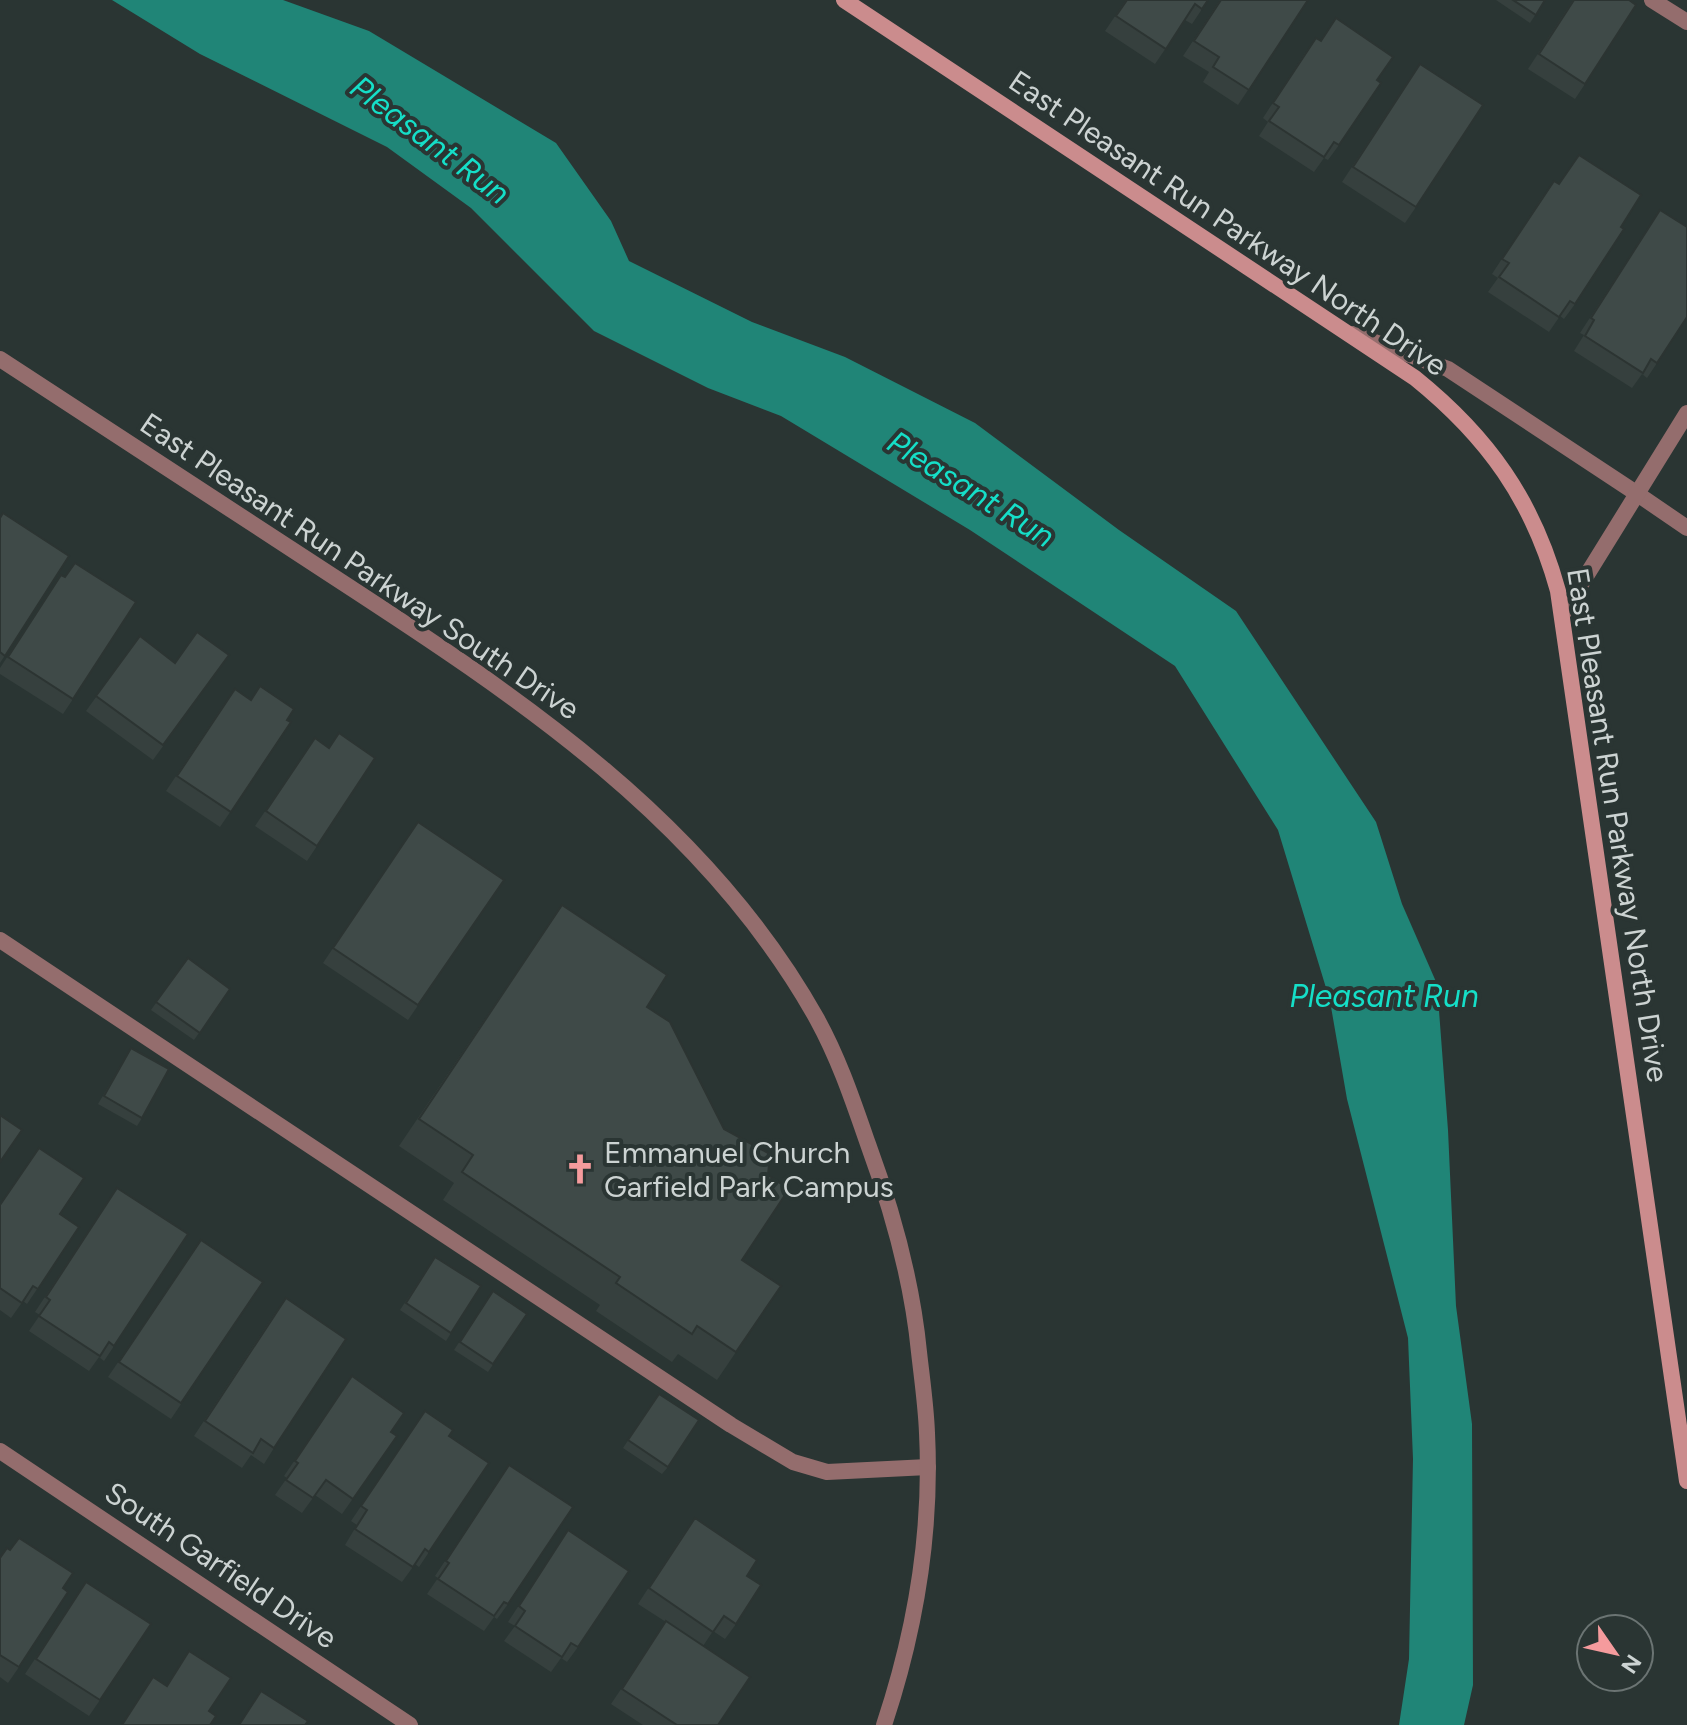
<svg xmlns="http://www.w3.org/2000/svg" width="1687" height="1725" font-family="Figtree,sans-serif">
<rect width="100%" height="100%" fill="#2a3533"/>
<path fill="#208577" d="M112 0H283L369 31 556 143 611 221 629 261 752 322 845 357 975 423 1119 530 1236 611 1376 822 1402 904 1437 984 1448 1130 1456 1306 1472 1424 1473 1685 1464 1725H1399L1409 1659 1413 1459 1408 1338 1347 1099 1330 1001 1278 830 1175 666 970 530 781 416 708 388 594 331 471 208 387 147 200 54Z"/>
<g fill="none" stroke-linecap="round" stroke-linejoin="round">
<g stroke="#946d6d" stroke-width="16">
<path d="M1652 0 1687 22"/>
<path d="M1636 493 1687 528"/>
<path d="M0 940 731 1425 793 1462 827 1472 928 1467"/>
</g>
<g stroke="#946d6d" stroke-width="16">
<path d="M1353 334 1448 369 1636 493"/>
<path d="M0 359C110 431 221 503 331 575 517 696 706 820 817 1019 839 1059 853 1101 868 1144 893 1212 912 1280 919 1352 922 1379 926 1406 927 1433 932 1532 915 1632 884 1725"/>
<path d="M1562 615 1687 413"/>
<path d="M0 1451 410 1725"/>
</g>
<path stroke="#cb8c8d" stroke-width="16" d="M844 0 1415 378C1488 437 1533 500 1558 591L1687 1481"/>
</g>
<g fill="#36403e">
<path d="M1126 0H1208L1192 24 1185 20 1155 64 1105 31Z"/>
<path d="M1220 0H1308L1238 105 1203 82 1209 72 1183 56Z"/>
<path d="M1496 0H1545L1530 23Z"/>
<path d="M1573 0H1629L1585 84 1575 99 1528 69Z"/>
<path d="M1305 53 1377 80 1339 145 1328 160 1324 158 1314 172 1259 136 1268 122 1263 118Z"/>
<path d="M1409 80 1416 207 1405 223 1342 182Z"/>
<path d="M1543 196 1621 227 1575 304 1564 319 1560 316 1549 332 1488 292 1498 278 1492 274Z"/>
<path d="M1660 210 1657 363 1647 378 1642 374 1632 388 1574 351 1584 335 1580 333Z"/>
<path d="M0 518 69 556 0 663Z"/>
<path d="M61 575 73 699 63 714 0 674V668Z"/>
<path d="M140 636 175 663 229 655 153 760 86 711Z"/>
<path d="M251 700 291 722 220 827 166 791 224 704Z"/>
<path d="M315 738 317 846 307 861 255 826Z"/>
<path d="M418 822 504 880 408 1020 323 963Z"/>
<path d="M562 905 647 1007 742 1260 736 1352 717 1380 678 1354 672 1362 596 1311 600 1305 443 1200 454 1183 399 1146Z"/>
<path d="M188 958 230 989 194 1040 151 1010Z"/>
<path d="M131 1048 142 1118 137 1126 98 1104Z"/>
<path d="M107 1203 114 1346 104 1361 99 1357 89 1371 29 1331 40 1315 35 1312Z"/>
<path d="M0 1205 60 1214 79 1227 27 1304 23 1301 11 1318 0 1310Z"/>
<path d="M201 1240 263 1282 171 1419 108 1377Z"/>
<path d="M435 1257 451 1333 446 1341 400 1310Z"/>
<path d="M493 1291 527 1314 488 1372 454 1350Z"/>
<path d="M275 1313 274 1448 264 1464 251 1455 242 1468 194 1436Z"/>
<path d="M352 1376 391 1432 397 1436 342 1514 315 1495 302 1513 275 1495 287 1478 284 1476Z"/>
<path d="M659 1394 668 1467 662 1474 623 1448Z"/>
<path d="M425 1411 449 1436 429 1552 419 1567 415 1564 402 1582 345 1545 357 1525 351 1521Z"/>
<path d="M499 1480 508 1604 497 1619 494 1617 484 1631 427 1594 438 1578 435 1576Z"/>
<path d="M568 1530 578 1647 567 1662 561 1658 551 1672 504 1641 515 1626 508 1622Z"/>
<path d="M684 1533 747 1576 736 1624 725 1639 713 1631 703 1646 718 1725H643L611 1704 666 1622 638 1604Z"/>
<path d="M0 1557 19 1667 8 1683 0 1677Z"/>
<path d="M76 1597 100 1700 89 1716 25 1674Z"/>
</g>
<g fill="#3f4a48" stroke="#2c3432" stroke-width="2">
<path d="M1127 0H1208L1202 9 1195 4 1166 49 1116 16Z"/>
<path d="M1221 0H1308L1249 90 1213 67 1219 57 1194 41Z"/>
<path d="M1513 0H1545L1536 15Z"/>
<path d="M1574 0H1629L1636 5 1585 84 1539 54Z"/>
<path d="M1336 18 1393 57 1377 80 1381 83 1339 145 1334 142 1324 157 1269 121 1279 107 1273 103 1316 38 1321 41Z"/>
<path d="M1420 64 1483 105 1416 207 1353 167Z"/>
<path d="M1579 155 1641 195 1621 227 1624 229 1575 304 1570 301 1559 317 1499 277 1509 263 1502 259 1554 181 1559 184Z"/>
<path d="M1660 210 1687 227V317L1657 363 1651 359 1643 373 1585 336 1594 320 1591 318Z"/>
<path d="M3 513 69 556 5 656 0 652V518Z"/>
<path d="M75 563 136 602 73 699 8 657 61 575 65 577Z"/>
<path d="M197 632 229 655 163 745 96 696 140 636 175 663Z"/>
<path d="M260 686 294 709 287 720 291 722 231 812 177 776 235 689 251 700Z"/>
<path d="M339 733 375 758 317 846 266 811 315 738 329 748Z"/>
<path d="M418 822 504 880 418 1005 333 948Z"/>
<path d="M562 905 667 975 647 1007 670 1022 724 1129 770 1154 768 1175 789 1189 742 1260 781 1286 736 1352 697 1326 692 1334 616 1283 620 1277 462 1172 473 1155 419 1119Z"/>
<path d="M188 958 230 989 200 1033 156 1002Z"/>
<path d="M131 1048 169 1069 142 1118 104 1096Z"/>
<path d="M0 1115 22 1130 0 1162Z"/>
<path d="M39 1148 84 1178 60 1214 79 1227 38 1289 33 1286 22 1303 0 1288V1205Z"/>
<path d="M117 1188 188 1234 114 1346 109 1342 100 1356 39 1316 50 1300 46 1297Z"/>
<path d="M201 1240 263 1282 181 1403 119 1362Z"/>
<path d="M435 1257 481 1286 451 1333 406 1303Z"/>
<path d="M493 1291 527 1314 493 1364 460 1342Z"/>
<path d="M286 1298 346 1339 274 1448 261 1439 253 1453 205 1421Z"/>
<path d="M352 1376 404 1413 391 1432 397 1436 353 1499 326 1480 313 1498 286 1480 298 1463 295 1461Z"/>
<path d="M659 1394 699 1420 668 1467 628 1440Z"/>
<path d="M425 1411 453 1430 449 1436 489 1463 429 1552 425 1549 413 1567 355 1529 367 1510 361 1506Z"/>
<path d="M509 1465 573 1507 508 1604 504 1602 494 1616 438 1579 449 1563 446 1561Z"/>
<path d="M695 1518 757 1560 747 1576 761 1585 736 1624 724 1616 713 1632 649 1588Z"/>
<path d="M568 1530 629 1571 578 1647 571 1643 562 1657 515 1626 525 1611 519 1606Z"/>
<path d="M19 1538 73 1573 63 1588 68 1592 19 1667 0 1655V1558L7 1548 10 1550Z"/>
<path d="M86 1582 151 1624 100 1700 36 1659Z"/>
<path d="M666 1621 750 1677 718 1725H677L622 1689Z"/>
<path d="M189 1651 231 1678 209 1711 216 1716 210 1725H122L153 1677 167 1686Z"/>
<path d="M261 1691 308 1721 305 1725H239Z"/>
</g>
<defs>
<g id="church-bare" transform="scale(2.4)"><path d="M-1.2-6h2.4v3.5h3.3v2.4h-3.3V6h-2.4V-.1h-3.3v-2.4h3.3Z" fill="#f59b9d" stroke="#2a3533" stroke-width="2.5" paint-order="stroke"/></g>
</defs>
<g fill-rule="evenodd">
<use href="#church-bare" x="580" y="1169"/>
</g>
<g text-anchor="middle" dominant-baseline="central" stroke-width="8" stroke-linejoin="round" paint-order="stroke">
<g font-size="30" fill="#ccd3d2" stroke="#2a3533">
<text transform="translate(1228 223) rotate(34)">East Pleasant Run Parkway North Drive</text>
<text transform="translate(360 566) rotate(34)">East Pleasant Run Parkway South Drive</text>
<text transform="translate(1618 825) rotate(81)">East Pleasant Run Parkway North Drive</text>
<text transform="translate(221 1565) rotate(34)">South Garfield Drive</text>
</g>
<g font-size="30" fill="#ccd3d2" stroke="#2a3533" text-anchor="start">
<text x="604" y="1152">Emmanuel Church<tspan x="604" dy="34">Garfield Park Campus</tspan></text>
</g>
<g font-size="32" font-style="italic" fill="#15dfc8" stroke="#2a3533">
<text transform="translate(430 140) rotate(37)">Pleasant Run</text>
<text transform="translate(971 489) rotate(32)">Pleasant Run</text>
<text x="1384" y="996">Pleasant Run</text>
</g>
</g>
<g transform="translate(1615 1653) rotate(124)"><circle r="38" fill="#2a3533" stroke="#6b7473" stroke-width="2"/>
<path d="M0-6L14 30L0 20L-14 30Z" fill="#f59b9d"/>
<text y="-12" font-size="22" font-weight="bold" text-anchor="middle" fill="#ccd3d2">N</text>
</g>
</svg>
